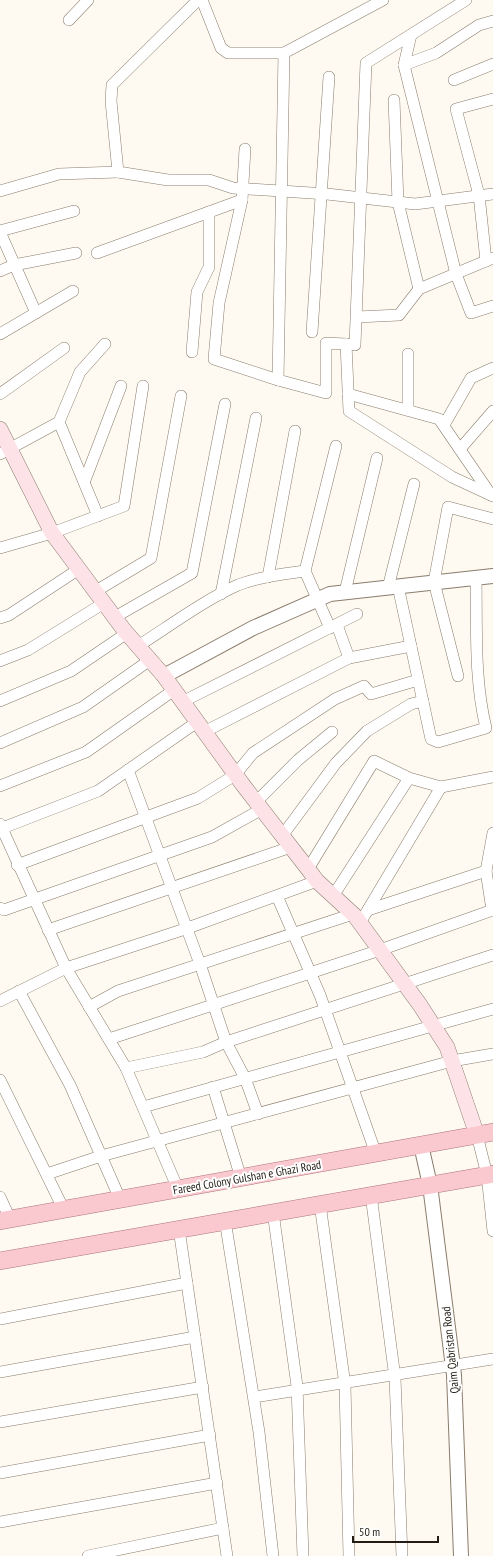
<svg xmlns="http://www.w3.org/2000/svg" width="493" height="1556" font-family="'PT Sans Narrow',sans-serif">
<rect width="100%" height="100%" fill="#fef9f1"/>
<g fill="none" stroke-linecap="round" stroke-linejoin="round">
<g stroke="#897c6b" stroke-width="12">
<g id="minor">
<path d="M198 0 112 85 111 101 118 172 168 180H209L233 188 327 194 415 204 493 194"/>
<path d="M202 0 221 48 228 53H284L383 0"/>
<path d="M466 0 366 63 355 345 346 344 349 411 452 477 493 496"/>
<path d="M69 20 88 0"/>
<path d="M411 35 404 65 456 274 471 313 493 306"/>
<path d="M404 65 436 53 479 25 493 21"/>
<path d="M454 80 493 64"/>
<path d="M394 100 398 202 419 289"/>
<path d="M245 149 242 200 219 303 214 359 278 380 326 393V343L346 344"/>
<path d="M0 191 59 174 118 172"/>
<path d="M0 231 74 211"/>
<path d="M0 232 36 313"/>
<path d="M97 253 242 200"/>
<path d="M486 261 479 195 456 109 493 99"/>
<path d="M0 271 14 265 76 253"/>
<path d="M357 317 399 315 419 289 493 258"/>
<path d="M312 332 329 77"/>
<path d="M0 334 73 291"/>
<path d="M192 352 197 292 209 267V212"/>
<path d="M278 380 284 53"/>
<path d="M0 394 64 348"/>
<path d="M348 394 439 419 491 495"/>
<path d="M408 410V354"/>
<path d="M59 422 98 516"/>
<path d="M444 425 471 378 493 368"/>
<path d="M460 449 493 411"/>
<path d="M0 454 59 422 80 372 105 344"/>
<path d="M85 480 121 386"/>
<path d="M0 548 52 533 124 506 143 386"/>
<path d="M268 577 295 431"/>
<path d="M398 586 431 739 438 742 486 728C474 679 477 628 476 578"/>
<path d="M388 588 414 484"/>
<path d="M96 591 151 558 181 396"/>
<path d="M345 592 377 458"/>
<path d="M221 594 256 418"/>
<path d="M115 617 192 573 225 404"/>
<path d="M0 618 9 615 79 569"/>
<path d="M337 625 349 658"/>
<path d="M330 628 305 571 336 446"/>
<path d="M138 646C168 627 206 599 238 585 259 577 282 574 305 571"/>
<path d="M0 661 28 650 104 603"/>
<path d="M458 676 434 582 448 507 493 519"/>
<path d="M0 701 71 671 127 633"/>
<path d="M182 702 357 614"/>
<path d="M204 732 349 658 411 646"/>
<path d="M0 743 83 707 150 660"/>
<path d="M128 770 200 964 226 1042 245 1078 258 1114"/>
<path d="M0 786 86 752 174 690"/>
<path d="M256 802 298 760 332 732"/>
<path d="M0 824 66 968 126 1068 178 1189"/>
<path d="M0 829 98 791 197 722"/>
<path d="M282 836 336 763 367 731 411 704 423 701"/>
<path d="M17 865 198 798 235 775 253 753 335 699 364 686 371 694 418 680"/>
<path d="M308 869 374 761 409 778 441 787 493 777"/>
<path d="M277 896 320 995 376 1154"/>
<path d="M333 896 409 778"/>
<path d="M0 908 4 910 212 837 262 809"/>
<path d="M368 910 486 871"/>
<path d="M492 910 486 871 493 833"/>
<path d="M360 923 441 787"/>
<path d="M48 930 291 847"/>
<path d="M19 991 70 1085 120 1199"/>
<path d="M0 1001 66 968 185 929 317 881"/>
<path d="M89 1007 118 991 353 914"/>
<path d="M109 1039 380 950 493 910"/>
<path d="M126 1068 203 1052 226 1042 493 955"/>
<path d="M0 1080 64 1210"/>
<path d="M213 1087 241 1178"/>
<path d="M143 1107 493 1009"/>
<path d="M477 1135 487 1175 493 1231"/>
<path d="M47 1174 101 1156 452 1061 493 1054"/>
<path d="M371 1195 395 1378 402 1556"/>
<path d="M0 1197 10 1219"/>
<path d="M320 1204 345 1385 349 1556"/>
<path d="M273 1212 297 1386 303 1556"/>
<path d="M225 1220 259 1432 273 1556"/>
<path d="M179 1229 227 1556"/>
<path d="M0 1319 187 1283"/>
<path d="M0 1372 195 1337"/>
<path d="M254 1397 493 1359"/>
<path d="M0 1422 203 1387"/>
<path d="M0 1473 210 1435"/>
<path d="M0 1522 217 1483"/>
<path d="M88 1556 223 1528"/>
</g>
</g>
<g stroke="#897c6b" stroke-width="16">
<g id="tertiary">
<path d="M164 676 253 628 330 594 493 576"/>
<path d="M421 1145 430 1185 454 1375 461 1556"/>
</g>
</g>
<g stroke="#897c6b" stroke-width="16">
<path id="secondary" d="M0 429 52 533 124 630 164 676 243 785 308 869 317 881 355 916 420 1005 447 1047 477 1135"/>
</g>
<g stroke="#ac7479" stroke-width="18">
<g id="primary">
<path d="M0 1221 493 1132"/>
<path d="M0 1261 493 1174"/>
</g>
</g>
<use href="#minor" stroke="#fff" stroke-width="11"/>
<use href="#tertiary" stroke="#fff" stroke-width="14"/>
<use href="#secondary" stroke="#fde3e7" stroke-width="15"/>
<use href="#primary" stroke="#fac8cf" stroke-width="17"/>
</g>
<g text-anchor="middle" dominant-baseline="central" stroke-width="4" stroke-linejoin="round" paint-order="stroke">
<g font-size="12" fill="#221c15" stroke="#fff">
<text transform="translate(247 1177) rotate(-10)">Fareed Colony Gulshan e Ghazi Road</text>
<text transform="translate(450 1350) rotate(-96)">Qaim Qabristan Road</text>
</g>
</g>
<path d="M353 1536v6h85v-6" fill="none" stroke="#221c15" stroke-width="2"/>
<text x="359" y="1536" font-size="12" fill="#221c15" stroke="#ffffff" stroke-width="3" paint-order="stroke">50 m</text>
</svg>
